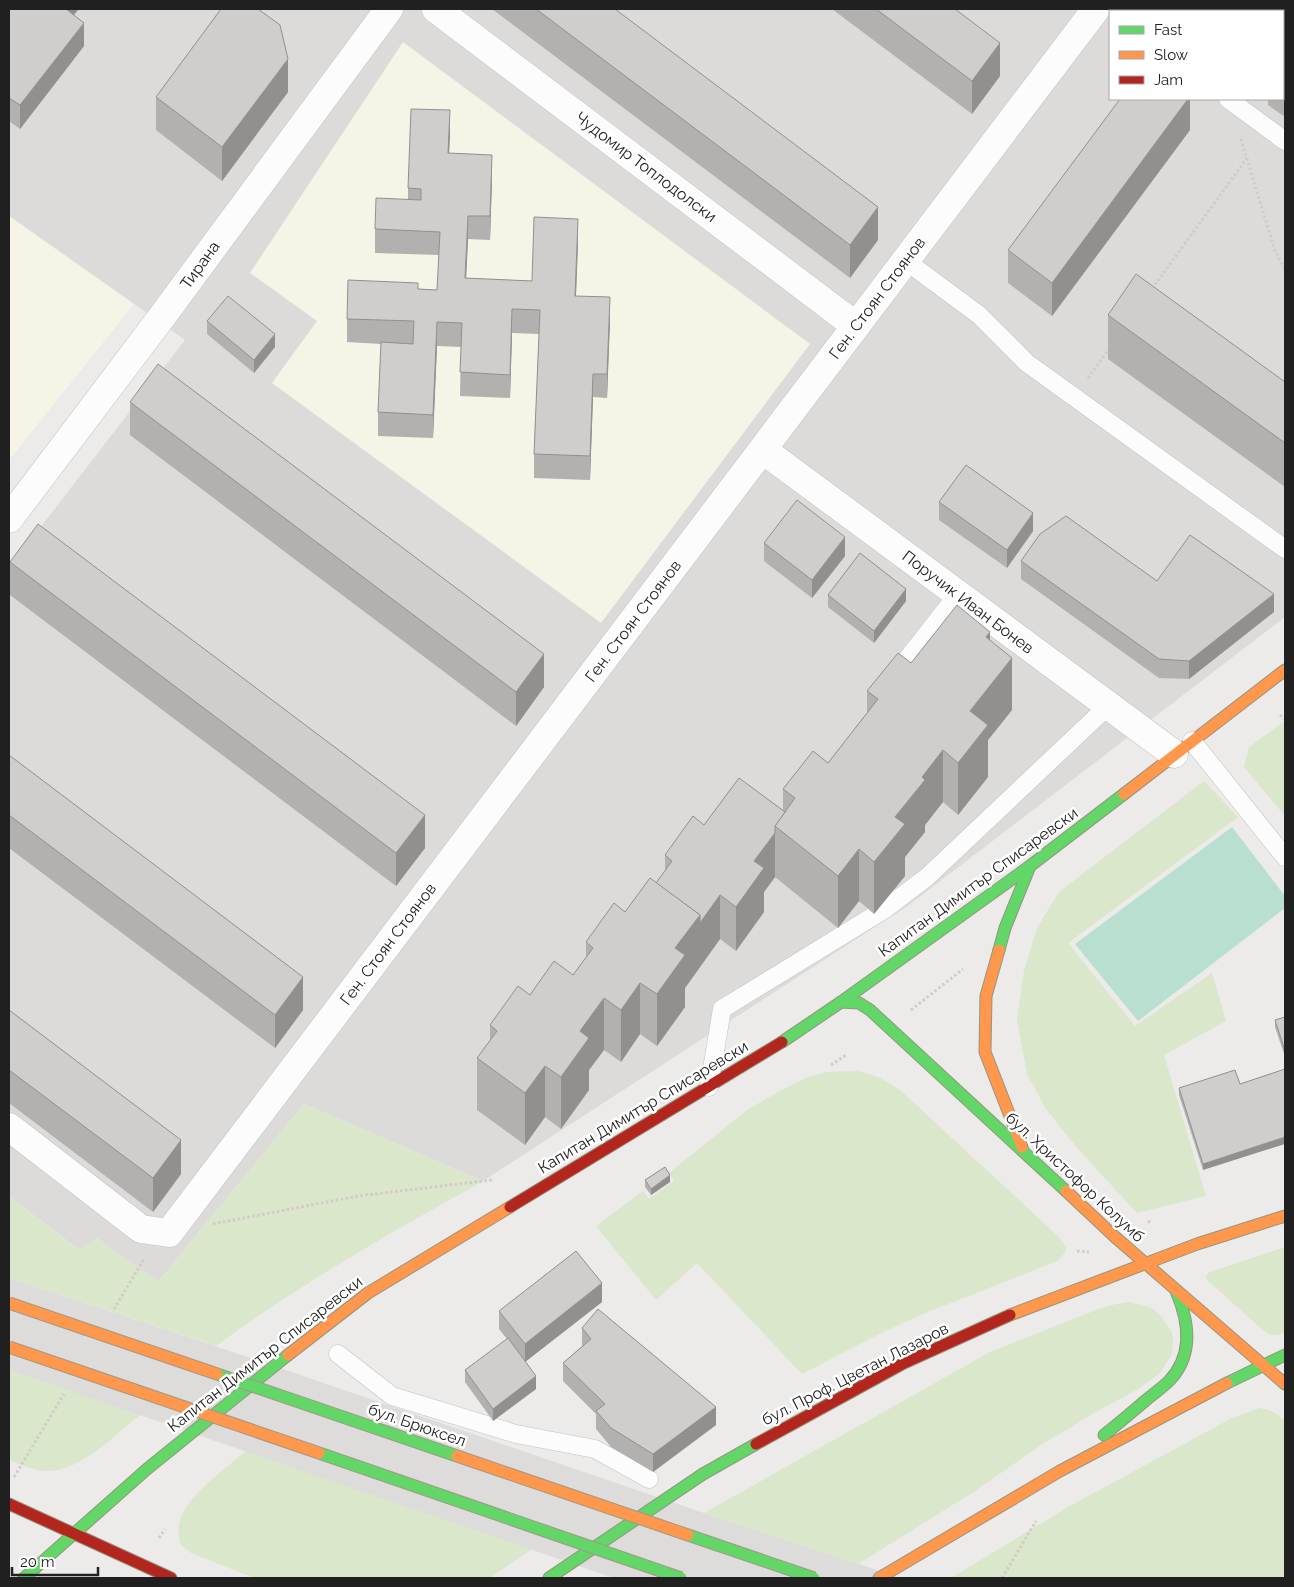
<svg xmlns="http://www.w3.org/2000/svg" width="1294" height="1587" font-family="Raleway,sans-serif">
<rect width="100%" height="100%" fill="#edebe9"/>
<path fill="#dddbda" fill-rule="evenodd" d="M9 9H1285V617L909 905 483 1181 304 1104 158 1282 97 1238 79 1250 9 1196V568L185 340 9 216ZM1110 11H1283V99H1110Z"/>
<g fill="#f5f4e6">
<path d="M403 42 810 344 601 623 272 383 317 321 250 273Z"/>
<path d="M9 216 134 304 9 460Z"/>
</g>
<g fill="#dae7cb">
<path d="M1285 721V816L1244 767 1249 747Z"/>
<path d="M1204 781 1238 817 1068 943 1135 1026 1212 973 1226 1021 1164 1055 1206 1196 1137 1213 1078 1149 1046 1109 1027 1074 1017 1020 1024 971 1037 928 1059 892Z"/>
<path d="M857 1071C874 1074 886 1080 900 1090L1059 1237 1066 1247 1065 1253 1057 1261 928 1312 883 1332 802 1374 697 1263 656 1300 596 1226 643 1191 649 1199 674 1181 669 1173 747 1110 780 1091 808 1077 827 1072Z"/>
<path d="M304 1104 483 1181C392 1232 300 1284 216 1346L9 1278V1196L78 1250 97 1238 158 1282Z"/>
<path d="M1285 1247V1332C1278 1335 1272 1337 1265 1332L1207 1280 1206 1275 1210 1272Z"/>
<path d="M1130 1302 1152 1308 1160 1315 1172 1332 1173 1342 1172 1354 1160 1373 1140 1388 1096 1412 1041 1445 975 1491 858 1564 704 1513 990 1352 1101 1308 1116 1304Z"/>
<path d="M9 1370 140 1415C113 1436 75 1478 38 1470 28 1468 18 1464 9 1460Z"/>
<path d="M1260 1408C1271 1409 1277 1414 1285 1421V1578H951L1068 1507 1232 1418Z"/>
<path d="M246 1451 532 1549 490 1578H254L191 1553 180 1544C179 1537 178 1531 179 1524 185 1496 225 1469 246 1451Z"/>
</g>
<path fill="#b8dfcf" d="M1232 827 1285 896V908L1138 1021 1075 944Z"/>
<path fill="#dddcdb" d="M9 1278 233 1352 704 1513 901 1578H614L9 1370Z"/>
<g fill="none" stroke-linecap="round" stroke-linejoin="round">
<g stroke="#c3c2c1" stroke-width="19">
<g id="lane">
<path d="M1228 99 1285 141"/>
<path d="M906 261 979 315 1027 363 1285 549"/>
<path d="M907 659 958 594"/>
<path d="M1192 741 1285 857"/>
<path d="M709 1087 722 1009 885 909 927 877 1108 706"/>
<path d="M338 1354 392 1396 516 1434 595 1449 649 1479"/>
</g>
</g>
<g stroke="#c3c2c1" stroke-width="29">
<g id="street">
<path d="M436 9 856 326"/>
<path d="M763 450 1174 754"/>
<path d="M9 519 158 322 389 9"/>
<path d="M9 1127 141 1229 169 1233 1096 9"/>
</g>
</g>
<g stroke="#949582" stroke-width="13">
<g id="fast">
<path d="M999 950 1005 928 1030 866"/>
<path d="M841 1002 859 1003 870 1010 1066 1191"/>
<path d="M782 1042 841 1002 1030 866 1124 794"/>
<path d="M1227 1383 1285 1355"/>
<path d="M1104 1435C1118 1424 1132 1412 1145 1401 1153 1394 1162 1388 1169 1381 1194 1355 1189 1321 1176 1291"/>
<path d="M24 1578 147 1469 288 1355"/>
<path d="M549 1578 703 1474 756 1444"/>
</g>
</g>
<g stroke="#949582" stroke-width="13">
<g id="slow">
<path d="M1124 794 1285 670"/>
<path d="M999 950 986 996 985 1052 1022 1147"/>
<path d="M1066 1191 1115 1237 1285 1384"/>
<path d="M1010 1315 1197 1244 1285 1216"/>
<path d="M288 1355 368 1293 510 1207"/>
<path d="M879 1578 1060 1471 1227 1383"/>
</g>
</g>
<g stroke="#949582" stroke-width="13">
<g id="jam">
<path d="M510 1207 782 1042"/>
<path d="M756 1444 904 1363 1010 1315"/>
<path d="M9 1504 171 1578"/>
</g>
</g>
<g stroke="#d5cac9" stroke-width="3" stroke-dasharray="2.5 2.5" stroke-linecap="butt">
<path d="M1212 9V11"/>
<path d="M1283 21 1285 17"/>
<path d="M1241 139 1275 251 1285 269"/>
<path d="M1152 289 1247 158"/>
<path d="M1088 378 1109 349"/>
<path d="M1280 715 1284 719"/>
<path d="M911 1010 963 969"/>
<path d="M831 1065 846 1055"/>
<path d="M1148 1221 1152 1224"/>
<path d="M213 1224 358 1196 492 1180"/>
<path d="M1077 1251 1089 1252"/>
<path d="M114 1309 144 1259"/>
<path d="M14 1477 64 1394"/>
<path d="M159 1538 165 1529"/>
<path d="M1002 1578 1036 1521"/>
</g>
<use href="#lane" stroke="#fcfcfc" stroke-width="18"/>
<use href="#street" stroke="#fcfcfc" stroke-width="28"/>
<use href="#fast" stroke="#63d668" stroke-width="11"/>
<use href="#slow" stroke="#ff974d" stroke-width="11"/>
<use href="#jam" stroke="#b3261e" stroke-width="11"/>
<g stroke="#a19888" stroke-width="13" stroke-linecap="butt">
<g id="fast-bridge">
<path d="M217 1374 457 1456"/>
<path d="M319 1453 681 1578"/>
<path d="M688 1535 814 1578"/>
</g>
</g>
<g stroke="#a19888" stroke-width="13" stroke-linecap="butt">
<g id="slow-bridge">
<path d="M9 1303 217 1374"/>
<path d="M9 1347 319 1453"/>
<path d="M457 1456 688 1535"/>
</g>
</g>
<use href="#fast-bridge" stroke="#63d668" stroke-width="11"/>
<use href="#slow-bridge" stroke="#ff974d" stroke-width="11"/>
</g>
<g fill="#b3b1af">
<path d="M9 9 74 14 84 46 20 129 9 121Z"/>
<path d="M492 9H615L878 240 850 278Z"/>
<path d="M832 9H955L1000 76 972 114Z"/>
<path d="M1285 48V117L1268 105V99H1283V51Z"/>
<path d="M288 92 222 181 156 130V97Z"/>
<path d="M1190 99V130L1052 316 1008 283V250Z"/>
<path d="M450 134 449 153 492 178 490 240 468 239 466 278 532 281 578 243 576 296 610 321 607 398 593 397 590 480 534 478V454L539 334 512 333 510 398 460 396 461 347 437 346 433 438 378 436V412L381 344 347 342V319L418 289 437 290 439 255 375 253V229L408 199V188Z"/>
<path d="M1108 315 1285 382V487L1108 359Z"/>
<path d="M207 321 275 347 254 373 207 334Z"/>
<path d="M130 402 544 687 516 726 130 435Z"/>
<path d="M939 502 1033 531 1007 568 939 520Z"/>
<path d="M764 543 845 556 812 598 764 561Z"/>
<path d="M1021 561 1157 581 1274 612 1189 679 1159 678 1021 579Z"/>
<path d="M10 562 425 848 396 886 10 595Z"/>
<path d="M828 595 906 601 874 643 828 607Z"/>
<path d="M990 641 1012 710 988 740V777L958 815 943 802 925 825V832L905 857V876L874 914 859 901 838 928 775 877 764 892V912L736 951 720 939 685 988V1007L657 1046 640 1034 621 1062 604 1050 589 1070V1090L561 1129 545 1117 525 1145 477 1110V1058L490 1041V1025L530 995 573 975 586 958V942L625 912 656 883 665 871V855L704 825 783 810V789L828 763 867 713V691L911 663Z"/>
<path d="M9 755 303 1010 275 1048 9 848Z"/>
<path d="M9 1010 181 1174 153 1212 9 1103Z"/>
<path d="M1285 1017V1057L1275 1027V1020Z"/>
<path d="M1240 1084 1203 1170 1179 1095V1088Z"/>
<path d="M645 1180 670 1182 651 1195 645 1187Z"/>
<path d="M602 1302 525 1362 536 1389 493 1421 465 1382V1370L507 1339 499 1329V1311Z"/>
<path d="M582 1328 716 1425 653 1472 611 1447 596 1429V1414L563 1381V1363L582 1346Z"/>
</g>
<g fill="#92908f">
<path d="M62 9H79L62 29Z"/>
<path d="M84 23V46L20 129V105Z"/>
<path d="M1000 43V76L972 114V81Z"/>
<path d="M288 59V92L222 181V147Z"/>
<path d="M1188 99H1190V130L1052 316V283Z"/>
<path d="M450 110V134L448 176V153Z"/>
<path d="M492 155V178L490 240V216Z"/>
<path d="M878 207V240L850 278V245Z"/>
<path d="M468 216V239L465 302V278Z"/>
<path d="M578 219V243L575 320V296Z"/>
<path d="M610 297V321L607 398V374Z"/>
<path d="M512 309V333L510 398V375Z"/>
<path d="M437 322V346L433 438V415Z"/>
<path d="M275 334V347L254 373V360Z"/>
<path d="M593 374V397L590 480V456Z"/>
<path d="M1033 513V531L1007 568V550Z"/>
<path d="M845 537V556L812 598V580Z"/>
<path d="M906 589V601L874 643V631Z"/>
<path d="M1274 594V612L1189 679V661Z"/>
<path d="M990 632V684L986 637Z"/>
<path d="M544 654V687L516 726V692Z"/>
<path d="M1012 658V710L988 740V777L958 815V763L970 711Z"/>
<path d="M943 750V802L925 825V832L905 857V876L874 914V862L895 817 922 777Z"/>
<path d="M425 815V848L396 886V853Z"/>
<path d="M775 833V877L764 892V912L736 951V907L754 861Z"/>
<path d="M859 849V901L838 928V876Z"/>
<path d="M720 895V939L685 988V1007L657 1046V994L675 948 700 915Z"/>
<path d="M303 977V1010L275 1048V1015Z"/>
<path d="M640 983V1034L621 1062V1010Z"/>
<path d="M604 998V1050L589 1070V1090L561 1129V1077L580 1031Z"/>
<path d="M545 1066V1117L525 1145V1093Z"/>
<path d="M1285 1137V1144L1203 1170V1164Z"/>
<path d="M181 1140V1174L153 1212V1178Z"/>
<path d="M670 1175V1182L651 1195V1189Z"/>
<path d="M602 1283V1302L525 1362V1344Z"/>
<path d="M536 1376V1389L493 1421V1409Z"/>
<path d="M716 1407V1425L653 1472V1454Z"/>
</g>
<g fill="#d0cecc" stroke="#92908f">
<path d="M9 9H66L84 23 20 105 9 98Z"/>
<path d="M221 9H258L280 25 288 59 222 147 156 97Z"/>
<path d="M536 9H615L878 207 850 245Z"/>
<path d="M876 9H955L1000 43 972 81Z"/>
<path d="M1285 48V84L1283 82V51Z"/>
<path d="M1120 99H1188L1052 283 1008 250Z"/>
<path d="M411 109 450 110 448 153 492 155 490 216H468L465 278 532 281 534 217 578 219 575 296 610 297 607 374H593L590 456 534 454 540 310 512 309 510 375 460 372 462 323 437 322 433 415 378 412 381 342 413 344 414 321 347 319 348 280 418 283V289L437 290 440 232 375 229 376 198 421 200V189L408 188Z"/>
<path d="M1136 274 1285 382V443L1108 315Z"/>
<path d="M228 296 275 334 254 360 207 321Z"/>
<path d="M158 364 544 654 516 692 130 402Z"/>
<path d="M966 465 1033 513 1007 550 939 502Z"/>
<path d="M797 500 845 537 812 580 764 543Z"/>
<path d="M1066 516 1157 581 1190 535 1274 594 1189 661 1159 659 1021 561 1040 534Z"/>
<path d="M38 524 425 815 396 853 10 562Z"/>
<path d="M860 553 906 589 874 631 828 595Z"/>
<path d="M957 605 990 632 986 637 1012 658 970 711 988 725 958 763 943 750 922 777 925 780 895 817 905 824 874 862 859 849 838 876 775 826 795 798 783 789 813 751 828 763 878 699 867 691 898 653 911 663Z"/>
<path d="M9 755 303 977 275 1015 9 815Z"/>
<path d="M739 778 785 812 775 826V833L754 861 764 868 736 907 720 895 700 923V915L656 883 672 861 665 855 693 816 704 825Z"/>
<path d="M650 878 700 915 675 948 685 955 657 994 640 983 621 1010 604 998 580 1031 589 1038 561 1077 545 1066 525 1093 477 1058 497 1031 490 1025 518 986 530 995 554 961 573 975 593 948 586 942 614 903 625 912Z"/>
<path d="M9 1010 181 1140 153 1178 9 1070Z"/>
<path d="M1285 1017V1051L1275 1020Z"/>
<path d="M1285 1069V1137L1203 1164 1179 1088 1235 1070 1240 1084Z"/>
<path d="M665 1167 670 1175 651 1189 645 1180Z"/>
<path d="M576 1251 602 1283 525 1344 499 1311Z"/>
<path d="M598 1309 716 1407 653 1454 611 1428 596 1411 605 1404 563 1363 591 1339 582 1328Z"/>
<path d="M508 1338 536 1376 493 1409 465 1370Z"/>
</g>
<g text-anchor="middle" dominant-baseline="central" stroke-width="5" stroke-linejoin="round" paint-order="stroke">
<g font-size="16" fill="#202020" stroke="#fff">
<text transform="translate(646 167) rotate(37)">Чудомир Топлодолски</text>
<text transform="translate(200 265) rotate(-54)">Тирана</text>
<text transform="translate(877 298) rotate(-53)">Ген. Стоян Стоянов</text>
<text transform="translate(968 602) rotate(37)">Поручик Иван Бонев</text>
<text transform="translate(633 621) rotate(-53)">Ген. Стоян Стоянов</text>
<text transform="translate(978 882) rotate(-36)">Капитан Димитър Списаревски</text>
<text transform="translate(388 944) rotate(-53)">Ген. Стоян Стоянов</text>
<text transform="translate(643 1107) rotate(-31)">Капитан Димитър Списаревски</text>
<text transform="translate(1075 1177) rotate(43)">бул. Христофор Колумб</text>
<text transform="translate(265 1354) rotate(-38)">Капитан Димитър Списаревски</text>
<text transform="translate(855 1374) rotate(-27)">бул. Проф. Цветан Лазаров</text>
<text transform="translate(417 1425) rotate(19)">бул. Брюксел</text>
</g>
</g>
<rect width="1294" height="1587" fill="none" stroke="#202020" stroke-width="20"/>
<rect x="1109" y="10" width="175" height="90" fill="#ffffff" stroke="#a6a6a6"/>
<rect x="1119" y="26" width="25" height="8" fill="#63d668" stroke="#a6a6a6"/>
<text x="1154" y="35" font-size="15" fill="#202020">Fast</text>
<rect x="1119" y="51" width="25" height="8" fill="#ff974d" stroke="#a6a6a6"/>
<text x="1154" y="60" font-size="15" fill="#202020">Slow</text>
<rect x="1119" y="76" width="25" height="8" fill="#b3261e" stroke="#a6a6a6"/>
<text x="1154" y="85" font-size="15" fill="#202020">Jam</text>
<path d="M12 1567v8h86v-8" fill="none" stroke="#202020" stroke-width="2.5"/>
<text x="20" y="1567" font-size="15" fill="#202020" stroke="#ffffff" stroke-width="4" paint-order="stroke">20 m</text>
</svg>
